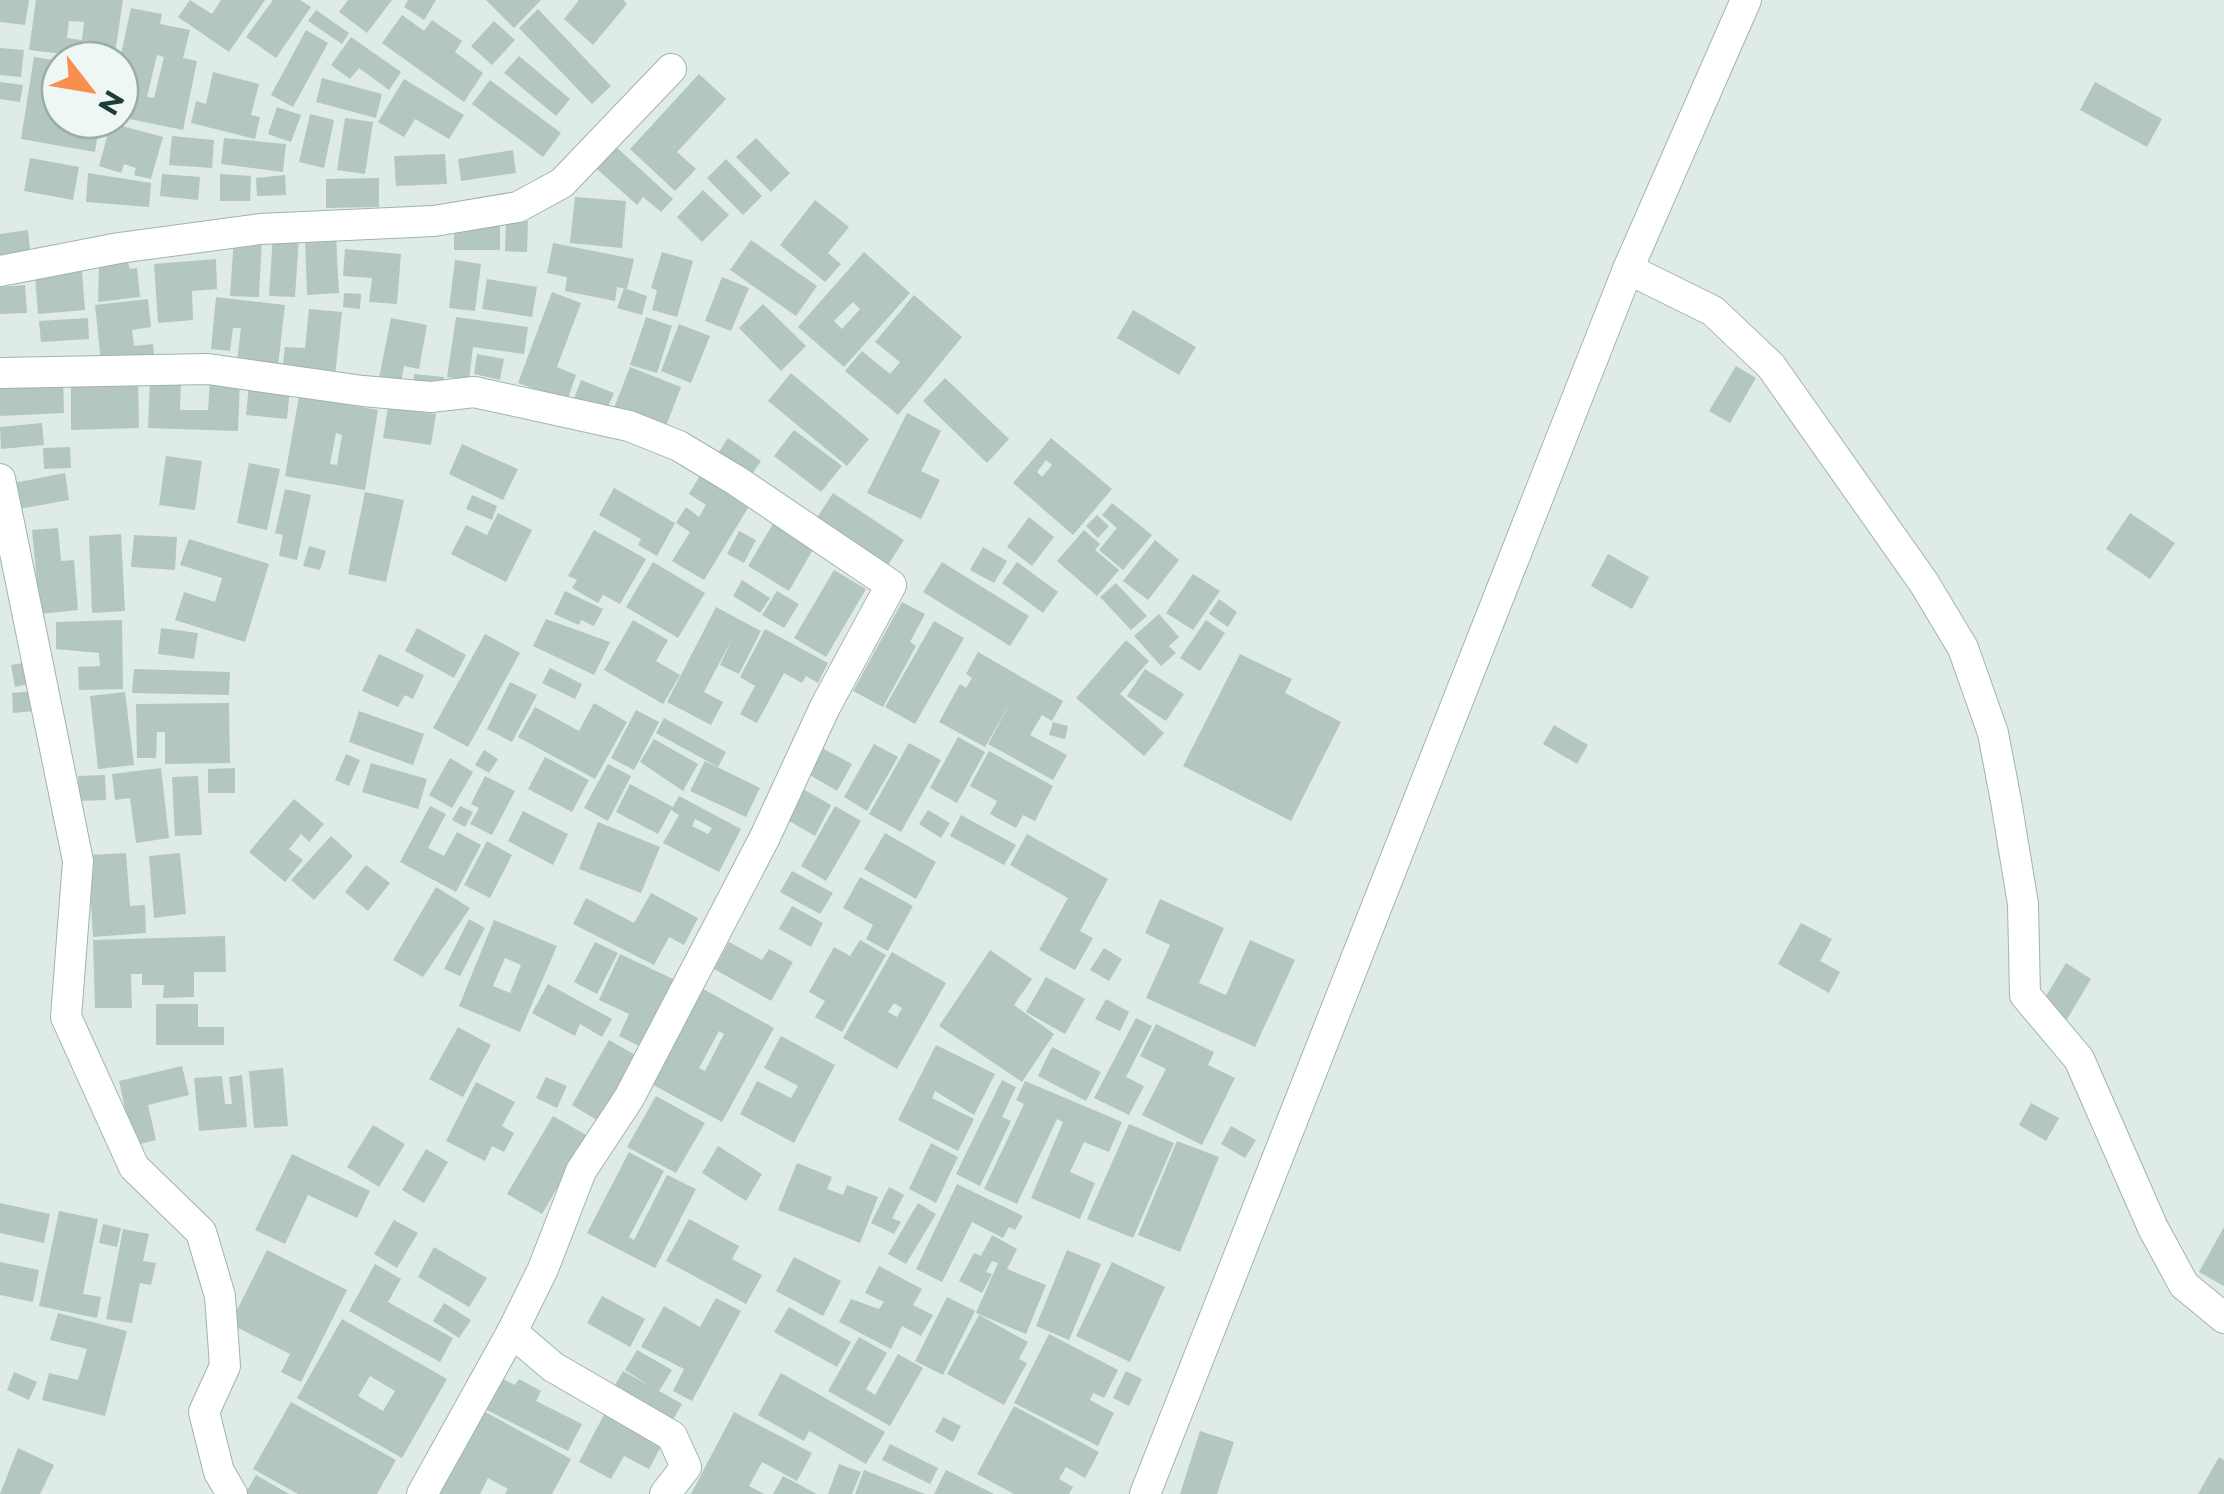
<svg xmlns="http://www.w3.org/2000/svg" width="2224" height="1494" font-family="Montserrat,sans-serif">
<rect width="100%" height="100%" fill="#dfebe7"/>
<g fill="#b4c6c0" fill-rule="evenodd">
<path d="M0 0H29L25 25 0 22Z"/>
<path d="M36 0H123L114 60 29 50ZM69 21 84 22 82 40 67 38Z"/>
<path d="M190 0 212 14 221 0H265L229 52 178 17Z"/>
<path d="M273 0H300L311 7 276 58 246 37Z"/>
<path d="M348 0H392L367 33 339 12Z"/>
<path d="M408 0H436L424 20 404 7Z"/>
<path d="M486 0H541L514 28Z"/>
<path d="M579 0H623L627 4 593 45 564 19Z"/>
<path d="M131 8 162 14 160 24 190 30 183 58 197 61 183 130 120 117V59ZM157 55 164 57 154 98 147 97Z"/>
<path d="M538 9 611 86 592 104 519 28Z"/>
<path d="M316 10 349 33 342 44 308 21Z"/>
<path d="M402 15 424 31 432 20 462 41 455 52 483 73 464 102 382 43Z"/>
<path d="M494 21 515 40 492 65 471 46Z"/>
<path d="M306 30 328 43 293 107 271 95Z"/>
<path d="M351 37 401 72 389 90 359 68 350 79 331 65Z"/>
<path d="M0 48 24 50 21 77 0 75Z"/>
<path d="M519 56 570 99 556 116 504 73Z"/>
<path d="M34 57 60 61V95L50 93 48 105 60 107V120H100L95 152 21 139Z"/>
<path d="M213 72 259 84 251 115 260 117 255 139 191 123 196 101 206 104Z"/>
<path d="M699 74 726 99 677 152 696 169 675 191 630 149Z"/>
<path d="M322 78 382 94 376 118 316 102Z"/>
<path d="M404 79 464 115 449 139 415 119 404 137 378 122Z"/>
<path d="M490 80 561 133 543 157 472 104Z"/>
<path d="M0 82 23 85 20 102 0 99Z"/>
<path d="M2095 82 2162 119 2147 147 2080 110Z"/>
<path d="M277 107 301 115 291 142 268 134Z"/>
<path d="M310 114 334 120 324 168 299 162Z"/>
<path d="M345 118 373 122 365 174 337 170Z"/>
<path d="M111 123 163 137 151 179 134 175 136 168 124 164 121 173 99 166Z"/>
<path d="M172 136 214 140 212 168 169 165Z"/>
<path d="M224 138 286 144 283 172 221 164Z"/>
<path d="M756 138 790 173 771 192 736 157Z"/>
<path d="M615 146 673 199 661 212 643 197 637 205 596 168Z"/>
<path d="M513 150 516 173 461 181 458 159Z"/>
<path d="M445 154 447 184 396 186 394 156Z"/>
<path d="M30 158 79 167 73 200 24 191Z"/>
<path d="M726 159 762 196 743 215 707 178Z"/>
<path d="M88 173 151 183 149 207 86 202Z"/>
<path d="M162 174 200 177 198 200 160 196Z"/>
<path d="M220 174 251 176 250 201H220Z"/>
<path d="M285 175 286 195 257 196 256 178Z"/>
<path d="M379 178V207L326 208V179Z"/>
<path d="M703 190 729 215 702 242 677 217Z"/>
<path d="M575 197 626 201 622 248 570 243Z"/>
<path d="M815 200 849 227 828 253 841 264 825 282 780 245Z"/>
<path d="M506 220 528 221 527 252 505 251Z"/>
<path d="M454 224 500 225V250H454Z"/>
<path d="M28 230 31 258 0 262V234Z"/>
<path d="M273 235 299 237 295 297 269 296Z"/>
<path d="M336 236 339 293 307 295 305 238Z"/>
<path d="M234 238 262 239 259 297 230 296Z"/>
<path d="M751 240 817 286 796 316 730 270Z"/>
<path d="M553 243 634 259 627 289 617 287 615 301 565 291 567 277 547 273Z"/>
<path d="M345 249 401 254 397 304 369 302 372 278 343 276Z"/>
<path d="M662 252 693 261 677 317 652 310 657 290 651 288Z"/>
<path d="M864 252 910 293 844 367 798 327ZM853 302 860 309 842 329 834 321Z"/>
<path d="M127 259 130 269 137 268 140 297 98 302 99 265Z"/>
<path d="M216 259 217 289 192 291 193 320 158 323 154 264Z"/>
<path d="M455 260 481 264 475 311 449 308Z"/>
<path d="M82 271 85 310 38 314 35 275Z"/>
<path d="M722 277 749 288 731 331 705 321Z"/>
<path d="M487 279 537 287 532 317 482 309Z"/>
<path d="M25 285 27 313 0 314V287Z"/>
<path d="M624 288 647 296 642 315 617 308Z"/>
<path d="M552 292 581 303 557 367 576 375 567 401 518 383Z"/>
<path d="M344 293 361 294 360 309 343 307Z"/>
<path d="M914 295 962 337 898 415 845 371 862 351 890 374 900 362 875 342Z"/>
<path d="M216 297 285 305 278 366 237 361 241 328H233L230 351 211 349Z"/>
<path d="M148 299 151 327 132 330 134 346 153 344 155 363 102 370 95 305Z"/>
<path d="M763 304 806 346 781 371 739 328Z"/>
<path d="M309 309 342 312 335 376 282 371 285 347 305 348Z"/>
<path d="M1133 310 1196 347 1179 375 1117 338Z"/>
<path d="M456 317 528 327 524 354 473 347 469 380 447 377Z"/>
<path d="M646 317 672 326 657 373 630 365Z"/>
<path d="M88 318 89 339 41 342 39 321Z"/>
<path d="M391 318 427 325 419 369 404 366 401 382 379 378Z"/>
<path d="M679 324 710 336 691 383 661 371Z"/>
<path d="M477 354 504 359 500 380 474 374Z"/>
<path d="M1736 366 1756 378 1730 423 1709 411Z"/>
<path d="M630 367 681 387 665 429 614 408Z"/>
<path d="M791 373 869 439 847 466 768 401Z"/>
<path d="M414 374 444 377 442 390 413 387Z"/>
<path d="M150 378 181 379 180 410H208L210 379 240 380 238 431 148 428Z"/>
<path d="M945 378 1009 439 987 463 923 401Z"/>
<path d="M63 379 64 413 0 416V382Z"/>
<path d="M138 379 139 428 71 430V380Z"/>
<path d="M581 380 614 393 605 413 573 401Z"/>
<path d="M249 385 290 389 287 419 246 415Z"/>
<path d="M299 396 378 410 365 490 285 476ZM336 433 342 435 337 465 330 464Z"/>
<path d="M388 407 436 414 431 445 383 438Z"/>
<path d="M907 413 941 431 921 471 940 480 921 519 867 493Z"/>
<path d="M42 423 44 445 1 449 0 427Z"/>
<path d="M794 430 842 466 821 492 774 456Z"/>
<path d="M728 438 761 461 748 480 715 458Z"/>
<path d="M1051 438 1112 489 1073 535 1013 483ZM1046 460 1052 465 1042 477 1037 472Z"/>
<path d="M462 444 518 469 503 500 449 474Z"/>
<path d="M70 447 71 468 44 469 43 448Z"/>
<path d="M166 456 202 461 195 510 159 505Z"/>
<path d="M249 463 280 469 267 530 237 523Z"/>
<path d="M702 472 751 503 704 580 672 561 690 532 676 523 686 507 699 517 706 505 689 494Z"/>
<path d="M65 473 69 500 19 509 14 483Z"/>
<path d="M614 488 675 523 657 556 638 545 641 539 599 515Z"/>
<path d="M285 489 311 495 297 560 279 556 283 535 275 533Z"/>
<path d="M365 492 404 500 386 582 348 574Z"/>
<path d="M833 493 904 540 886 568 814 522Z"/>
<path d="M472 495 497 506 492 520 466 509Z"/>
<path d="M1112 503 1152 535 1123 570 1099 550 1117 528 1102 515Z"/>
<path d="M498 513 532 530 506 582 451 554 466 525 487 535Z"/>
<path d="M2130 513 2175 543 2150 579 2106 549Z"/>
<path d="M1097 515 1109 526 1098 538 1086 526Z"/>
<path d="M1029 517 1054 537 1032 566 1007 547Z"/>
<path d="M774 522 815 546 789 591 748 566Z"/>
<path d="M58 528 61 561 74 560 78 610 40 614 32 530Z"/>
<path d="M594 530 646 559 620 604 603 595 598 603 572 588 577 580 568 576Z"/>
<path d="M1084 530 1100 544 1095 550 1119 570 1097 596 1057 561Z"/>
<path d="M739 531 756 540 744 563 727 554Z"/>
<path d="M121 534 125 611 92 613 89 536Z"/>
<path d="M134 535 177 537 175 570 131 567Z"/>
<path d="M189 539 269 564 245 642 175 620 184 592 215 602 222 578 180 565Z"/>
<path d="M1155 540 1179 560 1148 600 1123 581Z"/>
<path d="M309 546 326 551 320 570 303 566Z"/>
<path d="M983 547 1007 561 994 583 970 570Z"/>
<path d="M1608 554 1649 577 1632 609 1591 586Z"/>
<path d="M653 562 705 593 678 638 626 607Z"/>
<path d="M942 562 1029 616 1010 646 923 592Z"/>
<path d="M1017 562 1058 592 1043 613 1002 583Z"/>
<path d="M834 570 866 589 826 657 794 638Z"/>
<path d="M1193 574 1220 591 1193 630 1166 613Z"/>
<path d="M742 580 770 598 760 613 733 596Z"/>
<path d="M1116 583 1147 616 1131 630 1100 597Z"/>
<path d="M565 591 603 609 594 626 581 620 579 625 554 614Z"/>
<path d="M777 591 799 604 784 628 762 615Z"/>
<path d="M1219 599 1237 612 1228 627 1209 614Z"/>
<path d="M902 602 925 614 910 642 916 646 883 707 853 691Z"/>
<path d="M716 607 761 631 739 674 720 665 732 639 704 692 723 702 711 725 667 702Z"/>
<path d="M1159 614 1179 637 1169 646 1176 653 1161 666 1134 636Z"/>
<path d="M546 619 610 642 594 675 533 646Z"/>
<path d="M122 620 123 689 79 690 78 667 100 666 99 653 56 649V622Z"/>
<path d="M633 620 668 640 656 661 680 675 663 704 604 670Z"/>
<path d="M1206 620 1225 633 1200 671 1180 658Z"/>
<path d="M934 621 964 638 915 724 885 707Z"/>
<path d="M161 628 198 633 194 659 158 654Z"/>
<path d="M417 628 466 655 454 678 405 651Z"/>
<path d="M765 629 828 663 818 683 806 676 802 683 784 673 757 723 740 714 755 686 740 677Z"/>
<path d="M485 634 520 653 468 747 433 728Z"/>
<path d="M1126 640 1149 661 1120 694 1164 733 1144 756 1076 698Z"/>
<path d="M978 652 1063 701 1052 721 1042 715 1030 735 1067 755 1053 780 988 744 1015 694 985 747 939 722 960 684 966 688 972 678 966 674Z"/>
<path d="M379 654 424 675 413 699 405 695 398 707 362 691Z"/>
<path d="M1240 654 1292 679 1285 693 1341 722 1291 821 1183 766Z"/>
<path d="M29 662 32 683 15 687 11 665Z"/>
<path d="M550 668 582 684 575 699 542 683Z"/>
<path d="M134 669 230 672 229 695 132 693Z"/>
<path d="M1145 669 1184 694 1166 721 1127 696Z"/>
<path d="M510 682 537 695 512 742 487 729Z"/>
<path d="M35 691 36 711 13 713 12 693Z"/>
<path d="M125 692 134 765 98 769 90 696Z"/>
<path d="M229 703 230 763 165 764V732H157L156 758H137L136 704Z"/>
<path d="M594 703 627 722 595 779 518 737 535 707 579 731Z"/>
<path d="M636 710 659 722 634 770 611 758Z"/>
<path d="M359 711 424 734 413 765 349 742Z"/>
<path d="M664 718 726 752 718 767 656 733Z"/>
<path d="M1053 722 1068 726 1065 739 1049 735Z"/>
<path d="M1554 725 1588 745 1577 764 1543 744Z"/>
<path d="M958 737 985 752 957 803 930 788Z"/>
<path d="M654 739 698 764 683 791 640 762Z"/>
<path d="M909 743 941 760 901 832 869 814Z"/>
<path d="M874 744 898 757 867 811 844 797Z"/>
<path d="M822 748 852 764 837 791 808 774Z"/>
<path d="M484 750 498 759 489 773 475 765Z"/>
<path d="M989 751 1053 786 1035 821 1023 815 1016 828 990 814 997 801 970 786Z"/>
<path d="M346 754 360 760 349 786 335 780Z"/>
<path d="M545 757 589 780 572 812 528 789Z"/>
<path d="M450 758 473 772 452 808 429 795Z"/>
<path d="M705 761 760 788 746 817 690 791Z"/>
<path d="M371 763 427 779 418 809 362 792Z"/>
<path d="M608 764 631 776 608 821 584 808Z"/>
<path d="M161 768 169 838 136 843 130 798 115 800 112 774Z"/>
<path d="M235 768V793H208V769Z"/>
<path d="M105 775 106 800 79 801 78 776Z"/>
<path d="M198 776 202 835 175 836 172 777Z"/>
<path d="M485 776 515 791 492 835 470 824 479 808 471 804Z"/>
<path d="M630 784 673 807 679 796 741 829 719 872 663 843 679 815 671 810 658 834 616 812ZM695 819 712 828 708 834 692 826Z"/>
<path d="M794 784 831 805 815 836 777 814Z"/>
<path d="M294 799 324 824 309 842 301 834 289 849 303 860 285 882 249 852Z"/>
<path d="M430 806 446 814 428 848 444 856 457 832 481 845 456 892 400 862Z"/>
<path d="M460 806 473 812 465 827 452 820Z"/>
<path d="M835 806 861 821 826 881 801 866Z"/>
<path d="M928 810 950 823 941 838 919 824Z"/>
<path d="M523 811 568 834 553 865 508 841Z"/>
<path d="M961 815 1016 845 1004 865 950 836Z"/>
<path d="M598 822 660 847 641 893 579 869Z"/>
<path d="M885 833 936 862 916 899 864 869Z"/>
<path d="M1027 834 1108 879 1080 931 1093 938 1075 970 1039 950 1068 898 1010 865Z"/>
<path d="M331 836 353 856 314 900 291 880Z"/>
<path d="M487 841 512 855 490 898 464 885Z"/>
<path d="M126 853 130 906 145 905 146 933 93 937 88 855Z"/>
<path d="M180 853 186 914 154 918 149 856Z"/>
<path d="M366 865 390 883 368 911 345 892Z"/>
<path d="M792 871 833 893 820 914 780 892Z"/>
<path d="M860 877 913 906 888 951 866 939 873 925 843 908Z"/>
<path d="M436 887 470 908 423 977 393 960Z"/>
<path d="M651 893 698 918 684 945 669 937 654 965 573 924 586 898 634 923Z"/>
<path d="M1160 899 1224 928 1199 983 1226 995 1250 940 1295 960 1255 1047 1146 998 1170 945 1145 933Z"/>
<path d="M792 906 823 923 811 947 779 929Z"/>
<path d="M469 919 485 928 460 976 444 969Z"/>
<path d="M494 920 557 946 520 1032 459 1006ZM505 958 521 965 510 993 493 986Z"/>
<path d="M1801 923 1832 939 1820 961 1840 972 1829 993 1778 964Z"/>
<path d="M225 936 226 972H194V997L163 998 164 985H142V974H131L132 1008H95L93 940Z"/>
<path d="M860 940 886 955 842 1032 815 1017 825 1001 809 992 834 947 850 956Z"/>
<path d="M595 942 618 953 597 994 574 982Z"/>
<path d="M729 942 762 960 769 949 793 962 771 1001 714 969Z"/>
<path d="M1104 948 1122 959 1109 981 1090 970Z"/>
<path d="M990 950 1032 979 1014 1005 1054 1034 1022 1082 939 1026Z"/>
<path d="M892 952 946 983 897 1069 843 1038ZM894 1003 902 1008 897 1017 888 1012Z"/>
<path d="M620 954 675 980 643 1048 619 1036 629 1014 599 1000Z"/>
<path d="M2066 963 2091 979 2066 1021 2040 1006Z"/>
<path d="M1046 977 1085 999 1065 1034 1026 1012Z"/>
<path d="M548 984 612 1019 602 1037 580 1024 575 1036 532 1013Z"/>
<path d="M696 985 774 1028 722 1122 644 1080ZM719 1031 724 1034 705 1071 699 1068Z"/>
<path d="M1106 999 1129 1012 1120 1031 1095 1019Z"/>
<path d="M156 1004H198V1027H224V1045H156Z"/>
<path d="M1136 1018 1152 1026 1126 1077 1144 1086 1129 1115 1094 1098Z"/>
<path d="M1156 1024 1214 1052 1208 1065 1235 1078 1202 1145 1142 1115 1166 1069 1140 1056Z"/>
<path d="M458 1027 491 1045 463 1097 429 1079Z"/>
<path d="M781 1036 835 1065 794 1143 740 1114 757 1081 791 1098 798 1086 764 1068Z"/>
<path d="M609 1040 637 1056 600 1122 572 1105Z"/>
<path d="M936 1045 995 1074 974 1115 935 1091 932 1098 974 1119 958 1151 898 1120Z"/>
<path d="M1052 1047 1101 1072 1086 1101 1038 1076Z"/>
<path d="M182 1066 189 1095 148 1105 156 1140 133 1146 119 1081Z"/>
<path d="M283 1068 288 1126 254 1128 249 1071Z"/>
<path d="M242 1075 247 1127 199 1131 194 1078 222 1076 225 1104H232L229 1077Z"/>
<path d="M546 1077 567 1086 557 1108 536 1098Z"/>
<path d="M1002 1080 1016 1087 1002 1117 1011 1121 980 1186 956 1174Z"/>
<path d="M1025 1081 1122 1122 1109 1152 1084 1142 1070 1172 1095 1183 1080 1219 1031 1198 1063 1122 1057 1119 1017 1204 984 1189 1024 1104 1016 1100Z"/>
<path d="M476 1082 515 1102 502 1126 514 1133 504 1152 492 1146 485 1161 446 1141Z"/>
<path d="M656 1096 705 1123 676 1173 627 1147Z"/>
<path d="M2031 1103 2059 1118 2046 1141 2019 1125Z"/>
<path d="M553 1116 588 1136 542 1214 507 1194Z"/>
<path d="M1129 1124 1174 1143 1133 1238 1087 1219Z"/>
<path d="M373 1125 405 1144 379 1187 347 1167Z"/>
<path d="M1231 1126 1256 1140 1245 1158 1221 1144Z"/>
<path d="M1177 1141 1219 1157 1180 1252 1138 1235Z"/>
<path d="M931 1143 958 1157 936 1203 909 1189Z"/>
<path d="M718 1146 762 1174 746 1201 702 1173Z"/>
<path d="M426 1149 448 1162 424 1203 402 1190Z"/>
<path d="M629 1152 664 1171 629 1237 634 1240 667 1175 696 1189 655 1268 587 1233Z"/>
<path d="M292 1154 370 1191 357 1218 308 1195 285 1244 255 1230Z"/>
<path d="M797 1163 832 1177 827 1189 843 1195 847 1185 878 1197 860 1243 778 1210Z"/>
<path d="M957 1184 1023 1216 1015 1230 1009 1227 1003 1238 972 1222 942 1282 916 1269Z"/>
<path d="M889 1187 904 1195 892 1218 901 1222 894 1234 871 1223Z"/>
<path d="M0 1203 50 1214 44 1243 0 1233Z"/>
<path d="M918 1203 936 1214 906 1264 888 1254Z"/>
<path d="M59 1211 98 1219 83 1294 101 1297 97 1318 39 1306Z"/>
<path d="M689 1219 739 1246 732 1259 762 1275 746 1304 666 1261Z"/>
<path d="M394 1220 418 1233 397 1268 374 1254Z"/>
<path d="M103 1224 121 1228 117 1247 99 1243Z"/>
<path d="M2224 1227V1286L2199 1272Z"/>
<path d="M123 1229 149 1234 143 1261 156 1263 151 1285 140 1283 132 1323 106 1319Z"/>
<path d="M992 1235 1017 1249 1007 1269 1046 1285 1026 1334 976 1313 998 1263 992 1261 986 1272 992 1274 982 1293 959 1281 974 1253 981 1256Z"/>
<path d="M434 1247 487 1278 469 1307 418 1277Z"/>
<path d="M267 1250 347 1290 301 1382 281 1372 290 1354 230 1324Z"/>
<path d="M1067 1250 1101 1264 1069 1340 1036 1326Z"/>
<path d="M794 1257 841 1281 823 1316 776 1291Z"/>
<path d="M0 1262 39 1270 33 1302 0 1295Z"/>
<path d="M1112 1262 1165 1287 1130 1362 1076 1336Z"/>
<path d="M375 1264 401 1279 388 1302 453 1338 440 1362 349 1311Z"/>
<path d="M879 1266 922 1289 913 1305 933 1315 921 1336 902 1326 891 1349 839 1322 851 1299 879 1309 884 1302 865 1293Z"/>
<path d="M602 1296 645 1319 630 1347 587 1323Z"/>
<path d="M947 1297 975 1311 943 1375 915 1361Z"/>
<path d="M716 1298 741 1311 692 1401 673 1391 684 1369 641 1347 664 1306 700 1327Z"/>
<path d="M444 1303 471 1320 459 1338 433 1321Z"/>
<path d="M789 1307 851 1342 837 1367 774 1332Z"/>
<path d="M58 1313 127 1331 105 1416 42 1400 49 1373 78 1380 87 1349 50 1340Z"/>
<path d="M979 1315 1028 1342 1019 1359 1027 1363 1004 1405 947 1374Z"/>
<path d="M342 1319 447 1379 402 1458 297 1398ZM370 1376 395 1391 383 1411 358 1396Z"/>
<path d="M1049 1334 1118 1370 1104 1398 1093 1393 1090 1400 1114 1413 1098 1446 1014 1403Z"/>
<path d="M859 1337 887 1353 866 1389 875 1395 898 1354 923 1368 890 1426 828 1391Z"/>
<path d="M637 1350 672 1370 659 1391 682 1404 670 1425 611 1392 623 1371 652 1387 625 1370Z"/>
<path d="M1126 1371 1142 1379 1129 1406 1113 1398Z"/>
<path d="M14 1372 37 1382 29 1400 7 1390Z"/>
<path d="M781 1373 885 1432 866 1464 809 1431 804 1441 758 1415Z"/>
<path d="M501 1378 515 1385 519 1379 541 1391 536 1401 582 1424 568 1451 485 1409Z"/>
<path d="M291 1402 396 1460 377 1494H298L253 1469Z"/>
<path d="M1014 1406 1099 1452 1085 1478 1066 1467 1059 1479 1073 1487 1069 1494H1014L977 1474Z"/>
<path d="M608 1407 665 1439 649 1469 624 1456 611 1479 579 1462Z"/>
<path d="M478 1408 571 1459 552 1494H505L508 1489 488 1478 480 1494H431Z"/>
<path d="M734 1412 812 1453 797 1481 762 1462 749 1486 764 1494H691Z"/>
<path d="M943 1417 961 1426 953 1442 935 1432Z"/>
<path d="M1200 1431 1234 1442 1217 1494H1180Z"/>
<path d="M890 1444 938 1468 930 1484 882 1460Z"/>
<path d="M18 1448 54 1465 40 1494H0Z"/>
<path d="M2219 1457 2224 1460V1494H2198Z"/>
<path d="M839 1464 861 1472 852 1494H828Z"/>
<path d="M864 1470 925 1494H855Z"/>
<path d="M946 1470 994 1494H934Z"/>
<path d="M256 1475 289 1494H245Z"/>
<path d="M783 1476 817 1494H773Z"/>
</g>
<g fill="none" stroke-linecap="round" stroke-linejoin="round">
<g stroke="#a2b3af" stroke-width="32">
<g id="minor">
<path d="M1628 269 1713 311 1771 366 1924 583 1963 648 1993 733 2006 801 2023 904 2025 995 2079 1059 2153 1228 2184 1285 2224 1318"/>
<path d="M0 271 119 248 260 229 434 221 518 207 562 183 671 69"/>
<path d="M0 373 208 369 363 391 431 397 474 392 629 426 679 446 737 481 891 585 825 707 765 837 629 1098 581 1171 543 1269 512 1332 422 1494"/>
<path d="M0 479 78 861 66 1017 134 1167 201 1232 220 1296 225 1366 204 1412 219 1472 232 1494"/>
<path d="M512 1332 553 1367 672 1436 686 1467 665 1494"/>
<path d="M1145 1494 1628 269 1746 0"/>
</g>
</g>
<use href="#minor" stroke="#fff" stroke-width="30"/>
</g>
<g transform="translate(90 90) rotate(121)"><circle r="48" fill="#eff7f4" stroke="#9caca9" stroke-width="2.5"/>
<path d="M0-8L18 38L0 25L-18 38Z" fill="#f98e4e"/>
<text y="-15" font-size="28" font-weight="bold" text-anchor="middle" fill="#1f3c38">N</text>
</g>
</svg>
